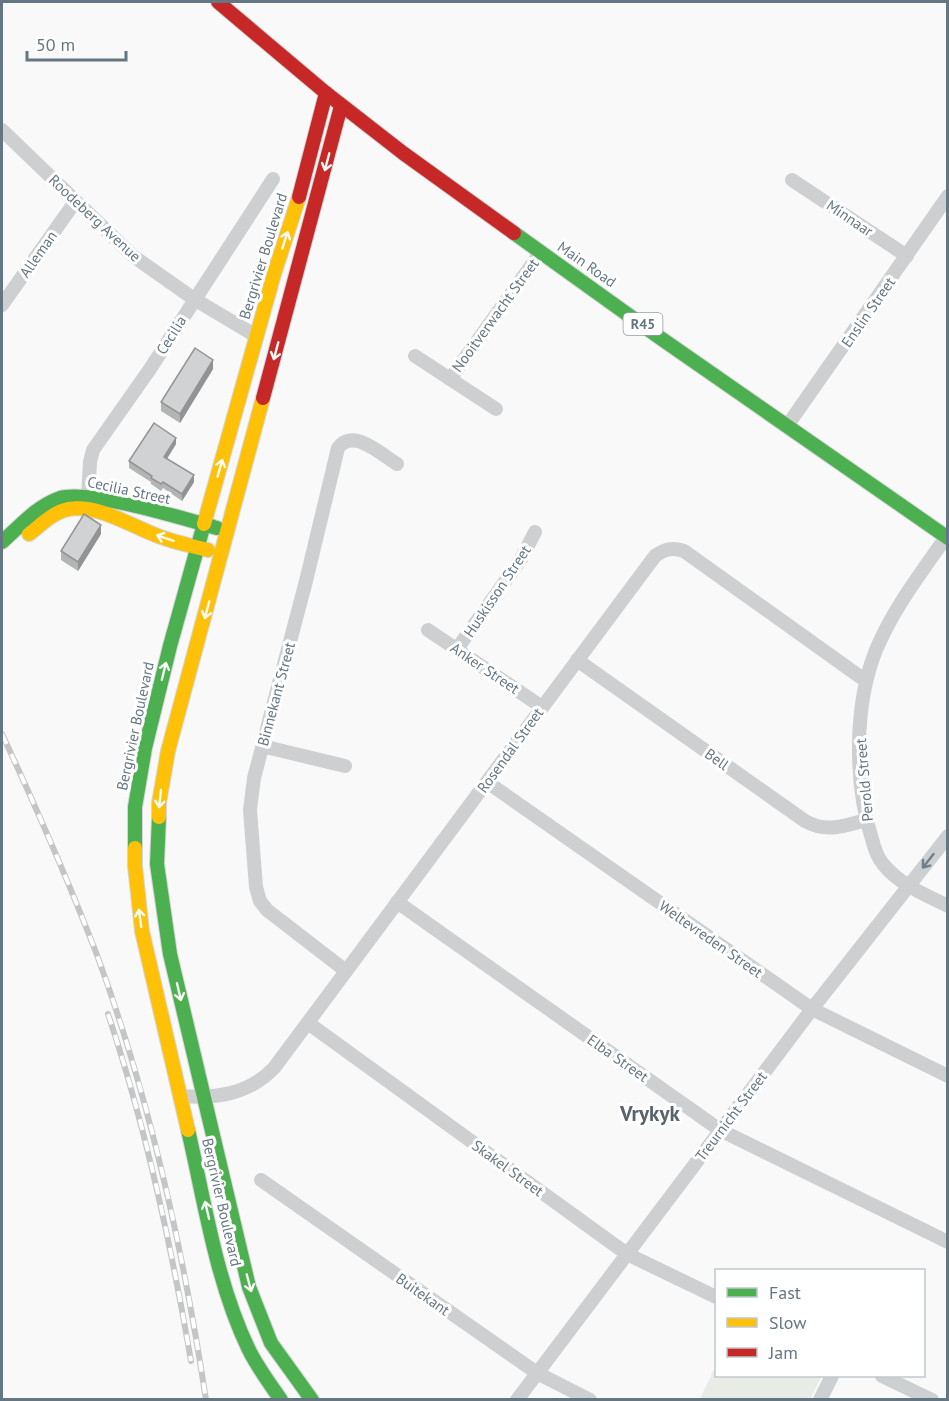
<svg xmlns="http://www.w3.org/2000/svg" width="949" height="1401" font-family="'PT Sans',sans-serif">
<rect width="100%" height="100%" fill="#f9f9f9"/>
<path fill="#e8ebe6" d="M716 1365V1376H822L810 1399H700Z"/>
<g fill="none" stroke-linecap="round" stroke-linejoin="round">
<g stroke="#d5d6d7" stroke-width="16">
<g id="fast">
<path d="M514 233 659 337 948 538"/>
<path d="M2 542C20 526 37 506 60 498 88 489 185 519 217 528"/>
<path d="M159 817 157 864 170 954 249 1287 271 1343 312 1400"/>
<path d="M135 848V807L145 748 170 646 204 524"/>
<path d="M188 1130C205 1203 216 1282 249 1350 258 1368 270 1384 281 1400"/>
</g>
</g>
<g stroke="#d5d6d7" stroke-width="16">
<g id="slow">
<path d="M204 524 274 274 299 197"/>
<path d="M29 534C41 525 53 512 69 509 98 504 131 526 158 536 174 542 191 546 208 550"/>
<path d="M159 817V803L168 751 263 398"/>
<path d="M135 848V866L142 931 188 1130"/>
</g>
</g>
<g stroke="#d5d6d7" stroke-width="16">
<g id="jam">
<path d="M218 2 326 93 403 153 514 233"/>
<path d="M299 197 326 93"/>
<path d="M263 398 341 106"/>
</g>
</g>
<g stroke="#cecfd0" stroke-width="14">
<path d="M2 130 133 256 194 299 256 336"/>
<path d="M792 180 907 256"/>
<path d="M2 305 75 202"/>
<path d="M415 356 496 409"/>
<path d="M450 379 541 252"/>
<path d="M787 426 948 196"/>
<path d="M88 497 90 462 93 450 150 369 273 179"/>
<path d="M946 537C921 573 893 609 876 650 854 705 854 783 872 839 874 847 877 857 883 864 900 885 924 894 948 906"/>
<path d="M428 630 542 707"/>
<path d="M457 649 521 559 535 532"/>
<path d="M577 660 805 821C826 833 844 826 866 820"/>
<path d="M262 746 345 766"/>
<path d="M487 782 812 1009 948 1076"/>
<path d="M397 902 720 1130 948 1242"/>
<path d="M346 971 267 910 260 901 256 887 250 810 254 778 306 581 338 448C353 427 382 455 397 464"/>
<path d="M308 1023 627 1254 716 1297"/>
<path d="M181 1096C216 1099 249 1094 274 1068L655 556C665 549 672 547 684 551L866 681"/>
<path d="M261 1180 537 1373 590 1400"/>
<path d="M882 1376 932 1400"/>
<path d="M517 1400 812 1009 948 836"/>
<path d="M820 1400 832 1376"/>
</g>
<use href="#fast" stroke="#4caf50" stroke-width="14"/>
<use href="#slow" stroke="#ffc107" stroke-width="14"/>
<use href="#jam" stroke="#c62828" stroke-width="14"/>
<g stroke="#c3c5c6" stroke-width="6">
<g id="rail">
<path d="M2 734C36 807 68 880 97 955 150 1099 183 1248 206 1400"/>
<path d="M108 1014C146 1127 171 1244 191 1361"/>
</g>
</g>
<use href="#rail" stroke="#fff" stroke-width="4" stroke-dasharray="11" stroke-linecap="butt"/>
</g>
<g fill="#b3b5b5">
<path d="M213 369 180 423 161 411V402Z"/>
<path d="M176 444 167 459 194 482 182 501 163 488 161 491 151 484V482L129 468V461Z"/>
<path d="M101 534 78 571 61 560V551Z"/>
</g>
<g fill="#929394">
<path d="M213 360V369L180 423V414Z"/>
<path d="M176 438V444L164 463V457Z"/>
<path d="M194 475V482L182 501V494Z"/>
<path d="M101 525V534L78 571V562Z"/>
</g>
<g fill="#d0d2d3" stroke="#929394" stroke-width="1.5">
<path d="M195 348 213 360 180 414 161 402Z"/>
<path d="M154 423 176 438 164 457 194 475 182 494 163 482 161 484 151 478 152 476 129 461Z"/>
<path d="M84 514 101 525 78 562 61 551Z"/>
</g>
<defs><path id="oneway-shaft" d="M-6 0H5M1.5-3L5.5 0L1.5 3" fill="none" stroke-width="1.6" stroke-linecap="round" stroke-linejoin="round" transform="scale(1.5)"/></defs>
<g stroke="#f6fbf6">
<use href="#oneway-shaft" transform="translate(327 162) rotate(105)"/>
<use href="#oneway-shaft" transform="translate(285 240) rotate(-72)"/>
<use href="#oneway-shaft" transform="translate(276 351) rotate(105)"/>
<use href="#oneway-shaft" transform="translate(220 468) rotate(-74)"/>
<use href="#oneway-shaft" transform="translate(165 538) rotate(-161)"/>
<use href="#oneway-shaft" transform="translate(207 610) rotate(105)"/>
<use href="#oneway-shaft" transform="translate(164 671) rotate(-76)"/>
<use href="#oneway-shaft" transform="translate(160 799) rotate(96)"/>
<use href="#oneway-shaft" transform="translate(140 918) rotate(-98)"/>
<use href="#oneway-shaft" transform="translate(179 992) rotate(77)"/>
<use href="#oneway-shaft" transform="translate(207 1210) rotate(-103)"/>
<use href="#oneway-shaft" transform="translate(249 1283) rotate(75)"/>
</g>
<use stroke="#707f8b" href="#oneway-shaft" transform="translate(928 861) rotate(128)"/>
<g text-anchor="middle" dominant-baseline="central" stroke-width="6" stroke-linejoin="round" paint-order="stroke">
<rect fill="#fff" stroke="#939fa8" stroke-width="1.5" x="623.5" y="313" width="39" height="22" rx="4.5"/>
<g font-size="14" font-weight="bold" fill="#657683">
<text x="643" y="324">R45</text>
</g>
<g font-size="15" fill="#657683" stroke="#fff">
<text transform="translate(95 218) rotate(43)">Roodeberg Avenue</text>
<text transform="translate(850 218) rotate(34)">Minnaar</text>
<text transform="translate(38 254) rotate(-55)">Alleman</text>
<text transform="translate(263 256) rotate(-73)">Bergrivier Boulevard</text>
<text transform="translate(587 264) rotate(35)">Main Road</text>
<text transform="translate(868 312) rotate(-55)">Enslin Street</text>
<text transform="translate(495 315) rotate(-54)">Nooitverwacht Street</text>
<text transform="translate(171 335) rotate(-58)">Cecilia</text>
<text transform="translate(129 490) rotate(12)">Cecilia Street</text>
<text transform="translate(497 591) rotate(-56)">Huskisson Street</text>
<text transform="translate(485 668) rotate(34)">Anker Street</text>
<text transform="translate(276 694) rotate(-75)">Binnekant Street</text>
<text transform="translate(135 726) rotate(-78)">Bergrivier Boulevard</text>
<text transform="translate(510 750) rotate(-54)">Rosendal Street</text>
<text transform="translate(717 759) rotate(35)">Bell</text>
<text transform="translate(864 780) rotate(-95)">Perold Street</text>
<text transform="translate(711 939) rotate(35)">Weltevreden Street</text>
<text transform="translate(618 1058) rotate(35)">Elba Street</text>
<text transform="translate(731 1116) rotate(-53)">Treurnicht Street</text>
<text transform="translate(508 1168) rotate(36)">Skakel Street</text>
<text transform="translate(222 1202) rotate(77)">Bergrivier Boulevard</text>
<text transform="translate(423 1294) rotate(35)">Buitekant</text>
</g>
<g font-size="21" font-weight="bold" fill="#57646e" stroke="#fff">
<text x="650" y="1113">Vrykyk</text>
</g>
</g>
<rect width="949" height="1401" fill="none" stroke="#657683" stroke-width="6"/>
<rect x="715" y="1269" width="210" height="108" fill="#ffffff" stroke="#c1c8cd" stroke-width="1.5"/>
<rect x="727" y="1288" width="30" height="9" fill="#4caf50" stroke="#c1c8cd" stroke-width="1.5"/>
<text x="769" y="1299" font-size="18" fill="#657683">Fast</text>
<rect x="727" y="1318" width="30" height="9" fill="#ffc107" stroke="#c1c8cd" stroke-width="1.5"/>
<text x="769" y="1329" font-size="18" fill="#657683">Slow</text>
<rect x="727" y="1348" width="30" height="9" fill="#c62828" stroke="#c1c8cd" stroke-width="1.5"/>
<text x="769" y="1359" font-size="18" fill="#657683">Jam</text>
<path d="M27 51v9h99v-9" fill="none" stroke="#657683" stroke-width="3"/>
<text x="36" y="51" font-size="18" fill="#657683" stroke="#ffffff" stroke-width="4.5" paint-order="stroke">50 m</text>
</svg>
